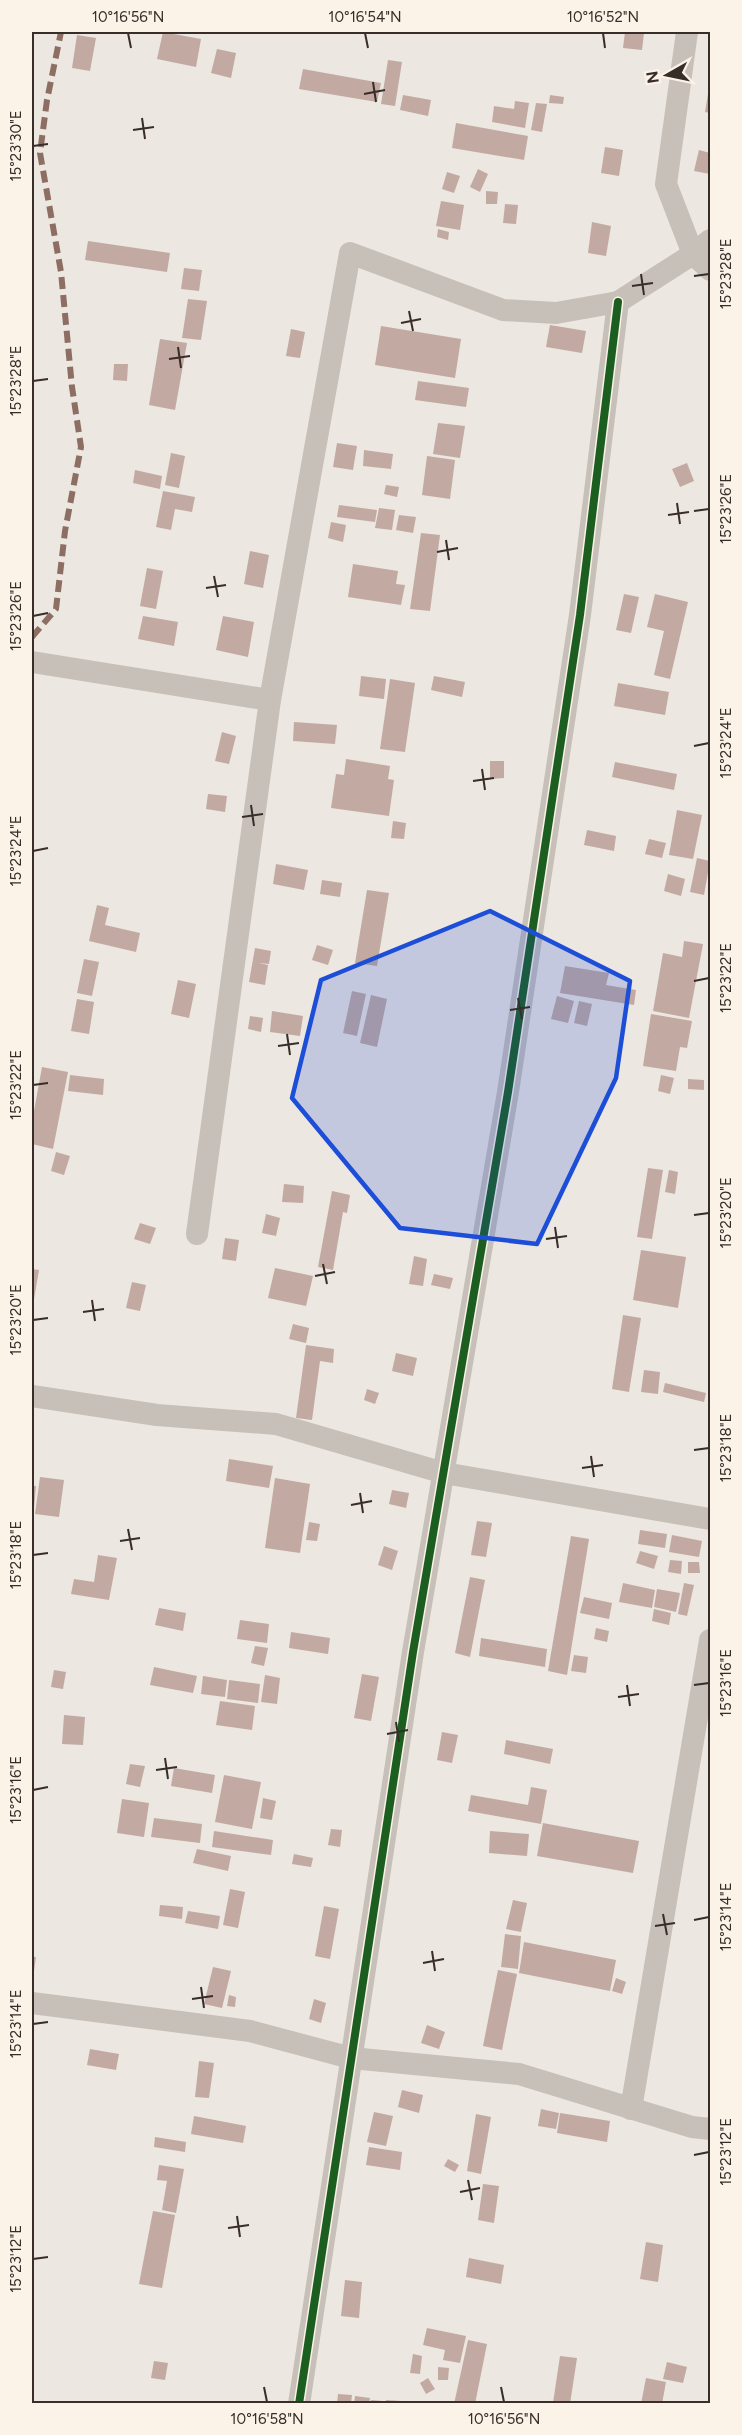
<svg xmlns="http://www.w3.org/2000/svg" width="742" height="2435" font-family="Figtree,sans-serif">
<rect width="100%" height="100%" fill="#ede7e1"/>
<g fill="#c2aaa2">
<path d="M163 32 201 39 196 67 157 59Z"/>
<path d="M625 32 644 33 642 50 623 48Z"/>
<path d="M77 35 96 38 90 71 72 68Z"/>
<path d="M217 49 236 53 231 78 211 73Z"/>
<path d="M388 60 402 62 395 106 381 104Z"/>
<path d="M303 69 381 83 377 102 299 89Z"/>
<path d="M708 94H710V113L705 112Z"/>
<path d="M403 95 431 100 428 116 400 110Z"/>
<path d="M550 95 564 97 563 104 549 103Z"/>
<path d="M515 101 529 103 525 128 492 122 494 106 514 109Z"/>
<path d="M536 103 547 104 542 132 531 130Z"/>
<path d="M456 123 528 136 524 160 452 148Z"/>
<path d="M605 147 623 150 619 176 601 173Z"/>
<path d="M699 150 710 153V174L694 171Z"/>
<path d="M478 169 488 174 480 192 470 187Z"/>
<path d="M447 172 460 176 454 193 442 189Z"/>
<path d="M486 191 498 192 497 204H486Z"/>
<path d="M441 201 464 205 460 230 436 226Z"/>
<path d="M505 204 518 205 516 224 503 223Z"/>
<path d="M592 222 611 226 606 256 588 253Z"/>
<path d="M438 229 449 232 448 240 437 237Z"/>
<path d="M88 241 170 253 167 272 85 260Z"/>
<path d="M184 268 202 270 199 291 181 289Z"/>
<path d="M188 299 207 301 201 340 182 338Z"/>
<path d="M550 325 586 331 582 353 546 347Z"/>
<path d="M381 326 461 339 455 378 375 365Z"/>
<path d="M291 329 305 332 300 358 286 356Z"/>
<path d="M160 339 187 343 175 410 149 405Z"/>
<path d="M114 364H128L127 381 113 380Z"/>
<path d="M418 381 469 388 466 407 415 400Z"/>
<path d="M438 423 465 426 460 458 433 454Z"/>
<path d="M337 443 357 446 353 470 333 467Z"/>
<path d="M364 450 393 454 391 469 363 466Z"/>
<path d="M171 453 185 456 179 488 165 485Z"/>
<path d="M427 456 455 460 450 499 422 495Z"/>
<path d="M687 463 694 481 680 487 672 469Z"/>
<path d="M135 470 162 476 160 489 133 483Z"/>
<path d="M386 485 399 487 397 497 384 494Z"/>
<path d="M163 491 195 497 192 512 175 509 171 530 156 527Z"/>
<path d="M339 505 377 510 375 522 337 517Z"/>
<path d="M379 508 395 510 392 530 375 528Z"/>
<path d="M399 515 416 517 413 533 396 530Z"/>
<path d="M331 522 346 525 343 542 328 538Z"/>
<path d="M421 533 440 535 430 611 410 609Z"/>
<path d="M250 551 269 555 263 588 244 584Z"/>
<path d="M353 564 398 571 396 584 405 585 401 605 348 597Z"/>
<path d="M147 568 163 571 156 609 140 606Z"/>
<path d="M624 594 639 597 631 633 616 630Z"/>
<path d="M655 594 688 602 670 679 654 675 664 631 647 627Z"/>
<path d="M143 616 178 622 174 646 138 639Z"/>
<path d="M223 616 254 622 248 657 216 650Z"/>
<path d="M361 676 386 679 384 699 359 696Z"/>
<path d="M434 676 465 682 462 697 431 690Z"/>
<path d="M390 679 415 683 405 752 380 749Z"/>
<path d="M618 683 669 692 665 715 614 706Z"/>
<path d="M294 722 337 725 335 744 293 741Z"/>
<path d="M222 732 236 736 229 764 215 761Z"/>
<path d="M346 759 390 766 388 779 394 780 389 816 331 808 336 774 344 775Z"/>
<path d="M490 761H504V778L490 779Z"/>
<path d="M615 762 677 774 674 790 612 777Z"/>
<path d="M208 794 227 796 225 812 206 809Z"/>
<path d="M677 810 702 815 693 859 669 855Z"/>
<path d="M393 821 406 823 404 839 391 838Z"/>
<path d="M587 830 616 836 614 851 584 845Z"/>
<path d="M649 839 666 843 662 858 645 854Z"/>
<path d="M697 858 710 861 704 895 690 892Z"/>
<path d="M276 864 308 870 304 890 273 884Z"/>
<path d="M668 874 685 879 681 896 664 891Z"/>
<path d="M322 880 342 883 340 897 320 894Z"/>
<path d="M367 890 389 893 377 966 355 963Z"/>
<path d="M97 905 109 908 105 925 140 933 136 952 89 941Z"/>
<path d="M684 941 703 944 689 1018 653 1011 663 953 682 957Z"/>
<path d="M317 945 333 950 328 965 312 960Z"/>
<path d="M255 948 271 951 269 964 259 963 268 965 265 985 249 982Z"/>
<path d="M84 959 99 962 92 996 77 993Z"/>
<path d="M565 966 609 973 606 985 636 990 634 1005 560 993Z"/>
<path d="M178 980 196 984 189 1018 171 1014Z"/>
<path d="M352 991 366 994 357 1036 343 1033Z"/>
<path d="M371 995 387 999 377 1047 360 1043Z"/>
<path d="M557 996 574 1001 568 1023 551 1019Z"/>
<path d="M77 999 94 1002 89 1034 71 1031Z"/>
<path d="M579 1001 592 1004 587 1026 574 1023Z"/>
<path d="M272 1011 303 1016 300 1036 270 1032Z"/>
<path d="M651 1014 692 1021 687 1048 680 1047 676 1071 643 1066Z"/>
<path d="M250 1016 263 1018 261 1032 248 1029Z"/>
<path d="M42 1067 68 1072 53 1149 32 1144V1122Z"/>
<path d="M70 1075 104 1079 103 1095 68 1091Z"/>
<path d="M661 1075 674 1078 670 1094 658 1091Z"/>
<path d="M688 1079 704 1080V1090L688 1089Z"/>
<path d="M56 1152 70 1156 64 1175 51 1171Z"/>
<path d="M648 1168 663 1170 652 1239 637 1237Z"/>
<path d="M669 1170 678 1172 675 1194 665 1192Z"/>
<path d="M284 1184 304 1186 303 1203 282 1202Z"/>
<path d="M332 1191 350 1195 347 1213 343 1212 333 1270 318 1267Z"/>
<path d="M266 1214 280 1218 276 1236 262 1233Z"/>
<path d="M140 1223 156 1228 150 1244 134 1239Z"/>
<path d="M225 1238 239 1240 236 1261 222 1259Z"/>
<path d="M641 1250 686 1257 678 1308 633 1300Z"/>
<path d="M414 1256 427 1259 423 1286 409 1284Z"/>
<path d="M275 1268 313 1276 306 1306 268 1298Z"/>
<path d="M32 1269 39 1270 33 1305H32Z"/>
<path d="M434 1274 453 1278 450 1289 431 1285Z"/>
<path d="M132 1282 146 1285 140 1311 126 1308Z"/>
<path d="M623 1315 641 1318 629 1392 612 1389Z"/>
<path d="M293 1324 309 1328 306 1343 289 1339Z"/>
<path d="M306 1345 334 1349 333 1363 320 1361 312 1420 296 1418Z"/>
<path d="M396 1353 417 1358 413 1376 392 1371Z"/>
<path d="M644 1370 660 1372 658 1394 641 1392Z"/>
<path d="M665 1383 706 1393 704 1402 663 1392Z"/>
<path d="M367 1389 379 1393 375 1404 364 1400Z"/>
<path d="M229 1459 273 1466 269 1488 226 1481Z"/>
<path d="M40 1477 64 1480 59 1517 35 1514Z"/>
<path d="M275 1478 310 1484 300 1553 265 1548Z"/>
<path d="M32 1486H36L34 1508H32Z"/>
<path d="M392 1490 409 1493 406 1508 389 1504Z"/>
<path d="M477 1521 492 1523 486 1557 471 1555Z"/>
<path d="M309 1522 320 1524 317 1541 306 1540Z"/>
<path d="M640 1530 667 1534 665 1548 638 1544Z"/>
<path d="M672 1535 702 1541 699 1557 669 1552Z"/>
<path d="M571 1536 589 1539 567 1675 548 1671Z"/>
<path d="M384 1546 398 1551 392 1570 378 1565Z"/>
<path d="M640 1551 658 1556 654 1569 636 1563Z"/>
<path d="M98 1555 117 1558 109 1600 71 1594 74 1579 94 1582Z"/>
<path d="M670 1560 682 1561 681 1574 668 1572Z"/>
<path d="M688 1562H699L700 1573H688Z"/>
<path d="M470 1577 485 1580 470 1657 455 1653Z"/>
<path d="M623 1583 655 1590 652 1608 619 1602Z"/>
<path d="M684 1583 694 1585 687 1616 678 1614Z"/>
<path d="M657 1589 680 1593 676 1612 654 1607Z"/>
<path d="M584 1597 612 1603 609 1619 580 1613Z"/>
<path d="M159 1608 186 1613 183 1631 155 1625Z"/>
<path d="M654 1609 671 1613 669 1625 652 1621Z"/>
<path d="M240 1620 269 1624 267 1643 237 1639Z"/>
<path d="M596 1628 609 1631 607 1642 594 1639Z"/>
<path d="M291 1632 330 1638 328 1654 289 1648Z"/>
<path d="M481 1638 547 1649 545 1667 479 1656Z"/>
<path d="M255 1646 268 1648 264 1666 251 1663Z"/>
<path d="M574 1655 588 1657 586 1673 571 1671Z"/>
<path d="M154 1667 197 1676 193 1693 150 1685Z"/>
<path d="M54 1670 66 1672 63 1689 51 1687Z"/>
<path d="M362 1674 379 1677 371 1721 354 1718Z"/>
<path d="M265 1675 280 1678 277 1704 261 1702Z"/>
<path d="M203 1676 227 1680 225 1697 201 1694Z"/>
<path d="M229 1680 260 1684 258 1703 227 1699Z"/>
<path d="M220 1701 255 1706 252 1730 216 1725Z"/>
<path d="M64 1715 85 1717 83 1745 62 1744Z"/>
<path d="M442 1732 458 1735 452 1763 437 1760Z"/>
<path d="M506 1740 553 1749 550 1764 504 1754Z"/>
<path d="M130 1764 145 1766 140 1787 126 1784Z"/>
<path d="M174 1768 215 1775 212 1793 171 1786Z"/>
<path d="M224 1775 261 1782 252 1829 215 1822Z"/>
<path d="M531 1787 547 1790 541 1824 468 1811 471 1795 528 1805Z"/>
<path d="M263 1798 276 1801 272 1820 260 1818Z"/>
<path d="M122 1799 149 1803 144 1837 117 1833Z"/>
<path d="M154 1818 202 1824 200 1843 151 1837Z"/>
<path d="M543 1823 639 1841 633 1873 537 1856Z"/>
<path d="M331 1829 342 1830 340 1847 328 1845Z"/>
<path d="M214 1831 273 1840 271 1855 212 1847Z"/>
<path d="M490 1831 529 1834 527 1856 489 1853Z"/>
<path d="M197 1849 231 1856 228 1871 193 1863Z"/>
<path d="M294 1854 313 1858 311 1867 292 1864Z"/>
<path d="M230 1889 245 1892 238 1928 223 1925Z"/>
<path d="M513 1900 527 1903 521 1932 506 1929Z"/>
<path d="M160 1905 183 1907 182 1919 159 1916Z"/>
<path d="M324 1906 339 1909 330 1959 315 1956Z"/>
<path d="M188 1911 220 1916 218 1929 185 1923Z"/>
<path d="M505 1934 521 1936 518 1969 501 1967Z"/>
<path d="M524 1942 616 1960 610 1991 519 1973Z"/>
<path d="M32 1957H36L33 1978H32Z"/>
<path d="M213 1967 231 1971 222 2008 204 2004Z"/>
<path d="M498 1970 517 1974 502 2050 483 2046Z"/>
<path d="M616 1978 626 1982 622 1994 612 1991Z"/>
<path d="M229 1995 236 1997 235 2007 227 2006Z"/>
<path d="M314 1999 326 2003 321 2023 309 2019Z"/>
<path d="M427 2025 445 2032 439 2049 421 2043Z"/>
<path d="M90 2049 119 2054 116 2070 87 2065Z"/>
<path d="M199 2061 214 2063 209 2098 195 2097Z"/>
<path d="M402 2090 423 2095 419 2113 398 2107Z"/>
<path d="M541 2109 559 2113 556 2129 538 2126Z"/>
<path d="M374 2112 393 2116 386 2146 367 2142Z"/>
<path d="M560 2113 610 2121 607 2142 557 2133Z"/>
<path d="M476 2114 491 2117 481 2174 467 2171Z"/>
<path d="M194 2116 246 2126 243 2143 191 2134Z"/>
<path d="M155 2137 186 2142 185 2152 154 2147Z"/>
<path d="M369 2147 402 2152 400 2170 366 2165Z"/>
<path d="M448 2159 459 2165 455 2172 444 2166Z"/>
<path d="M159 2165 184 2169 176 2213 162 2210 167 2181 157 2180Z"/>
<path d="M483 2184 499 2186 494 2223 478 2220Z"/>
<path d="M153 2211 175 2215 162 2288 139 2284Z"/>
<path d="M646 2242 663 2245 658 2282 640 2279Z"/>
<path d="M469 2258 504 2265 501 2284 466 2277Z"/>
<path d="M345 2280 362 2282 359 2318 341 2316Z"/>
<path d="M427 2328 466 2336 460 2363 443 2360 445 2350 423 2345Z"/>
<path d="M468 2340 487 2344 475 2404H454Z"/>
<path d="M413 2354 422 2356 420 2374 410 2373Z"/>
<path d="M560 2356 577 2358 570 2404 553 2403Z"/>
<path d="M154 2361 168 2363 165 2380 151 2378Z"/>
<path d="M667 2362 687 2367 683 2383 663 2379Z"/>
<path d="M438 2367 449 2368 448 2380H438Z"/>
<path d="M428 2378 435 2389 426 2394 420 2383Z"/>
<path d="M646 2378 666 2382 662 2404H641Z"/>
<path d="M338 2394 352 2395 351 2404H337Z"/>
<path d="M355 2396 370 2398 369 2404H354Z"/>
<path d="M371 2400 383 2401V2404H371Z"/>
<path d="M386 2400 402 2401V2404H385Z"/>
</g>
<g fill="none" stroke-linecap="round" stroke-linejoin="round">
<g stroke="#c7c0b9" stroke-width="22">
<path d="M687 32 666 184 693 254 710 270"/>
<path d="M32 662 270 700"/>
<path d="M197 1234 270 700 350 253 503 310 556 313 618 302 693 254 710 240"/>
<path d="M32 1396 157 1415 276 1424 444 1473 710 1519"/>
<path d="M32 2003 250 2031 351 2058 519 2074 692 2127 710 2129"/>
<path d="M631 2109 710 1640"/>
<path d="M299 2404 413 1652 508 1092 580 615 618 302"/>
</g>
<path stroke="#8d6e63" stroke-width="6" stroke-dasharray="12 6" stroke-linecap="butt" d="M32 637 56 609 65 531 81 447 72 387 61 272 40 153 47 100 61 32"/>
<g stroke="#fbf2e8" stroke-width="11">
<path id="cycleway" d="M299 2404 413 1652 508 1092 580 615 618 302"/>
</g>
<use href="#cycleway" stroke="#1b5e20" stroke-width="8"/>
</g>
<path fill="#1d4ed8" fill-opacity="0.2" stroke="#1d4ed8" stroke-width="4.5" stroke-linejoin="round" d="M490 911 630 981 616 1078 537 1244 400 1228 292 1098 321 980Z"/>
<path fill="none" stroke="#382d28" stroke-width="2" d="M128 33 131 48M365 33 368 48M603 33 605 48M373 82 376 102M364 94 385 90M142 118 145 139M133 130 154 127M33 146 48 144M641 274 644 295M694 276 709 274M632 286 653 283M409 311 413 331M401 323 421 319M178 347 181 368M169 359 190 356M33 381 48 379M677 503 680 524M694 511 709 509M668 515 689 512M446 540 449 560M437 552 458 548M214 576 218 597M206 588 226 585M33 616 48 613M694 746 709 743M482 769 485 790M473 781 494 778M251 805 254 826M242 817 263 814M33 851 48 848M694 981 709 978M518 998 522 1019M510 1010 530 1007M287 1034 290 1055M278 1046 299 1043M33 1085 48 1083M694 1215 709 1213M555 1227 558 1248M546 1239 567 1236M323 1264 327 1284M315 1276 335 1272M92 1300 95 1321M83 1312 104 1309M33 1320 48 1318M694 1450 709 1448M591 1456 594 1477M582 1468 603 1465M360 1493 363 1513M351 1505 372 1501M128 1529 132 1550M120 1541 140 1538M33 1555 48 1553M627 1685 630 1706M694 1685 709 1683M618 1697 639 1694M396 1722 399 1742M387 1734 408 1730M165 1758 168 1779M156 1770 177 1767M33 1790 48 1787M663 1914 667 1935M694 1920 709 1917M655 1926 675 1923M432 1951 435 1971M423 1963 444 1959M201 1987 204 2008M192 1999 213 1996M33 2024 48 2022M694 2155 709 2152M468 2180 472 2200M460 2192 480 2188M237 2216 240 2237M228 2228 249 2225M33 2259 48 2257M264 2387 267 2402M501 2387 504 2402"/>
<rect width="742" height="2435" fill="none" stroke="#fbf2e8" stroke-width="66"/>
<g transform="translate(667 75) rotate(261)" stroke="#fbf2e8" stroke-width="4.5" paint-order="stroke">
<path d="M0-4.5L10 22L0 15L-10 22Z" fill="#382d28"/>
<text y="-9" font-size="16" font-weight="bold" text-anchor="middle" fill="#382d28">N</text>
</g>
<rect x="33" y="33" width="676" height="2369" fill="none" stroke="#382d28" stroke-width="2"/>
<g font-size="15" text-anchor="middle" fill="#382d28">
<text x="128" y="22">10°16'56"N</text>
<text x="365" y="22">10°16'54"N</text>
<text x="603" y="22">10°16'52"N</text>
<text transform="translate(16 146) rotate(-90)" y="5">15°23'30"E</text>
<text transform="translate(726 274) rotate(-90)" y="5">15°23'28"E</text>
<text transform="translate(16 381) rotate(-90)" y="5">15°23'28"E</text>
<text transform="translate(726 509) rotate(-90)" y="5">15°23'26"E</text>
<text transform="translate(16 616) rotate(-90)" y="5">15°23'26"E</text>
<text transform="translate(726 743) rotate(-90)" y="5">15°23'24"E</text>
<text transform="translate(16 851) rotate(-90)" y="5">15°23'24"E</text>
<text transform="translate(726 978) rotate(-90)" y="5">15°23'22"E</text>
<text transform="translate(16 1085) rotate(-90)" y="5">15°23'22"E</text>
<text transform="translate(726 1213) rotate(-90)" y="5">15°23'20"E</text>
<text transform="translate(16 1320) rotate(-90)" y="5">15°23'20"E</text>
<text transform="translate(726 1448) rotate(-90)" y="5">15°23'18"E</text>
<text transform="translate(16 1555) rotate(-90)" y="5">15°23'18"E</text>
<text transform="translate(726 1683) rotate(-90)" y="5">15°23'16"E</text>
<text transform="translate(16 1790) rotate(-90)" y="5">15°23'16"E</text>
<text transform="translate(726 1917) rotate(-90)" y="5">15°23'14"E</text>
<text transform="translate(16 2024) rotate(-90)" y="5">15°23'14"E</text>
<text transform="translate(726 2152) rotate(-90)" y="5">15°23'12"E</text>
<text transform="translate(16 2259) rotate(-90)" y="5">15°23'12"E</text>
<text x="267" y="2424">10°16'58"N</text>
<text x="504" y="2424">10°16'56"N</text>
</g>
</svg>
